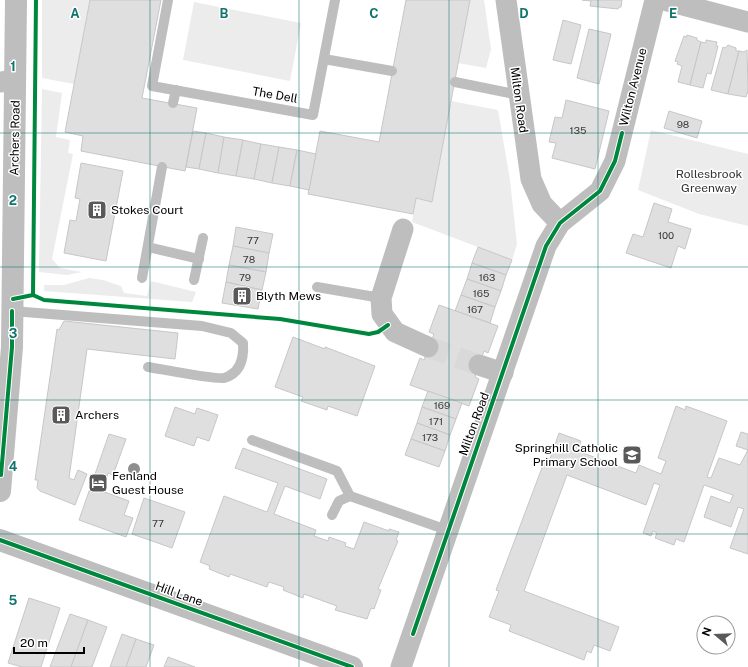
<svg xmlns="http://www.w3.org/2000/svg" width="748" height="667" font-family="'Public Sans',sans-serif">
<rect width="100%" height="100%" fill="#fff"/>
<g fill="#ececec">
<path d="M42 0H90L74 84 42 78Z"/>
<path d="M470 0H484L491 49 486 68 458 63Z"/>
<path d="M194 2 301 23 290 81 183 60Z"/>
<path d="M42 89 62 93 56 137 70 140 68 153 73 154 52 259 60 268 82 272 67 275 39 272Z"/>
<path d="M451 101 498 110 510 180 517 244 512 260 412 222 416 198 432 201Z"/>
<path d="M651 130 748 154V226L699 214 638 190Z"/>
<path d="M89 278 103 280 121 286 124 293 147 296 151 281 196 292 192 302 44 291V285H64Z"/>
</g>
<g fill="#dfdfdf" stroke="#c7c7c7">
<path d="M90 0H161L142 98 197 108 185 171 81 151 83 136 65 132Z"/>
<path d="M406 0H470L432 202 416 198 413 214 308 194 320 131 379 142Z"/>
<path d="M582 0H622L621 7H619L618 9 590 6 591 1Z"/>
<path d="M563 20 581 25 571 64 553 60Z"/>
<path d="M589 29 611 34 599 84 577 78Z"/>
<path d="M687 35 697 38V40L701 42 690 85 678 82 682 66 677 64 678 62 675 61 684 36 687 37Z"/>
<path d="M706 40 717 42 716 46H718L711 74 707 73 703 88 690 85 701 42 706 43Z"/>
<path d="M728 45 736 48V51H739L728 94 711 90 723 47 725 48Z"/>
<path d="M747 50 748 91 746 97 728 94 739 51 744 52Z"/>
<path d="M566 100 609 111 595 169 552 158 556 143 549 142 555 117 562 118Z"/>
<path d="M669 111 702 121 697 138 664 128Z"/>
<path d="M193 131 206 133 199 169 186 167Z"/>
<path d="M206 133 224 137 218 173 199 169Z"/>
<path d="M224 137 243 140 236 176 218 173Z"/>
<path d="M243 140 261 144 254 179 236 176Z"/>
<path d="M261 144 279 147 272 183 254 179Z"/>
<path d="M279 147 297 150 290 186 272 183Z"/>
<path d="M297 150 316 154 309 190 290 186Z"/>
<path d="M81 163 123 171 106 261 64 253 70 220 76 221 80 199 75 198Z"/>
<path d="M654 203 672 209 668 222 691 229 685 249 678 246 671 268 626 253 633 234 643 237Z"/>
<path d="M236 227 273 234 269 253 233 246Z"/>
<path d="M233 246 269 253 266 272 229 265Z"/>
<path d="M478 247 512 260 506 275 472 263Z"/>
<path d="M472 263 506 275 501 291 467 279Z"/>
<path d="M229 265 266 272 262 290 226 282Z"/>
<path d="M467 279 501 291 495 307 461 295Z"/>
<path d="M226 282 262 290 258 309 222 303Z"/>
<path d="M461 295 495 307 490 323 455 311Z"/>
<path d="M439 305 498 326 488 353 484 351 479 365 475 377 479 379 469 406 410 385 420 358 424 360 434 334 429 332Z"/>
<path d="M64 321 178 333 175 359 87 349 69 478 74 480 78 470 87 474 75 505 40 491 37 488 38 480H35L57 329 59 330Z"/>
<path d="M293 337 325 349V347L375 366 357 416 328 406 327 410 301 401 303 397 275 387Z"/>
<path d="M428 391 462 403 456 419 422 407Z"/>
<path d="M676 406 685 410 686 406 727 421 707 477 711 478 719 458 740 465 748 450 736 446 741 432 748 434V554L730 548 744 509 738 507 731 527 704 517 711 496 730 503 733 495 704 485 684 542 676 539 674 545 655 538 657 533 653 531 651 536 643 533 660 485 654 483 646 505 567 475 524 591 619 627 610 651 594 645 591 653 587 651 584 660 509 631 511 625 489 617 499 591 496 590 546 457 550 459 559 433 581 441 578 451 636 473 639 465 661 474 666 461 658 458Z"/>
<path d="M175 407 195 414 197 408 218 415 209 441 197 437 194 446 165 436Z"/>
<path d="M422 407 456 419 450 435 417 423Z"/>
<path d="M417 423 450 435 445 451 411 439Z"/>
<path d="M109 434 126 439 113 475 108 473 102 491 129 501 124 515 133 518 126 537 79 520Z"/>
<path d="M411 439 445 451 439 467 405 455Z"/>
<path d="M243 448 327 479 320 499 285 486 274 514 316 530 314 536 328 541 329 537 346 543 345 546 354 549 364 522 389 531V529L399 532 396 540 398 541 378 589 381 590 374 609 371 608 367 619 335 610 337 606 304 594 303 598 283 590 284 587 269 582 267 587 230 574 229 577 209 569 210 566 200 562 224 496 267 512 278 483 235 468Z"/>
<path d="M144 498 185 512 172 548 132 534Z"/>
<path d="M29 598 60 608 41 667H22L8 663Z"/>
<path d="M70 614 88 620 71 667H50Z"/>
<path d="M88 620 107 627 92 667H71Z"/>
<path d="M122 634 136 639 126 667H110Z"/>
<path d="M136 639 154 645 146 667H126Z"/>
<path d="M168 657 195 667H164Z"/>
</g>
<g fill="none" stroke-linecap="round" stroke-linejoin="round">
<path stroke="#d9d9d9" stroke-width="21" stroke-dasharray="21 10" stroke-linecap="butt" d="M428 347 479 365"/>
<g stroke="#bebebe" stroke-width="10">
<path d="M168 0 152 86 313 115 335 0"/>
<path d="M324 59 392 71"/>
<path d="M455 82 519 95"/>
<path d="M173 103 176 90"/>
<path d="M148 247 199 259"/>
<path d="M142 278 162 167"/>
<path d="M194 280 203 238"/>
<path d="M317 287 381 298"/>
<path d="M12 311 202 326 231 333 243 343C244 358 241 373 224 378 216 380 161 369 148 367"/>
<path d="M252 440 337 471 350 496 447 530"/>
<path d="M332 515 339 501 350 496"/>
</g>
<g stroke="#bebebe" stroke-width="21">
<path d="M506 0 531 179 542 204 560 223"/>
<path d="M664 0 748 22"/>
<path d="M0 82 15 80"/>
<path d="M403 229 381 298 382 314 395 332 428 347"/>
<path d="M479 365 503 373"/>
<path d="M401 667 546 246 560 223 600 191 615 161 655 0"/>
</g>
<g stroke="#bebebe" stroke-width="22">
<path d="M0 491 12 347 16 0"/>
<path d="M0 540 352 667"/>
</g>
<g stroke="#fff" stroke-width="6">
<g id="cycleway">
<path d="M33 295 36 0"/>
<path d="M13 299 33 295 44 300 280 319 369 334 378 332 388 325"/>
<path d="M1 475 12 347V311"/>
<path d="M0 540 352 667"/>
<path d="M413 634 546 246 560 223 600 191 615 161 622 133"/>
</g>
</g>
<use href="#cycleway" stroke="#00873e" stroke-width="4"/>
</g>
<circle fill="#8f8f8f" cx="134" cy="469" r="6"/>
<path fill="none" stroke="#0f766e" stroke-width="1" stroke-opacity="0.55" d="M150 0V667M299 0V667M449 0V667M598 0V667M0 133H748M0 267H748M0 400H748M0 534H748"/>
<defs>
<g id="building-square" transform="scale(1)"><rect x="-9" y="-9" width="18" height="18" rx="4" fill="#595959" stroke="#fff"/><path d="M-4-6H4V6H1V3H-1V6H-4ZM-2.5-4.3h1.7v1.8h-1.7ZM.8-4.3h1.7v1.8H.8ZM-2.5-1h1.7V.8h-1.7ZM.8-1h1.7V.8H.8Z" fill="#fff"/></g>
<g id="school-square" transform="scale(1)"><rect x="-9" y="-9" width="18" height="18" rx="4" fill="#595959" stroke="#fff"/><path d="M0-5L7-2L0 1L-7-2ZM-4 1L0 2.5L4 1V4Q0 6-4 4Z" fill="#fff"/></g>
<g id="hotel-square" transform="scale(1)"><rect x="-9" y="-9" width="18" height="18" rx="4" fill="#595959" stroke="#fff"/><path d="M-6-4.5h1.5V1H6V5H4.5V3h-9V5H-6ZM-4 0a1.8 1.8 0 1 1 3.6 0ZM.5 0V-2.5h3Q6-2.5 6 0Z" fill="#fff"/></g>
</defs>
<g fill-rule="evenodd">
<use href="#building-square" x="97" y="210"/>
<use href="#building-square" x="242" y="296"/>
<use href="#building-square" x="61" y="415"/>
<use href="#school-square" x="632" y="455"/>
<use href="#hotel-square" x="98" y="483"/>
</g>
<g text-anchor="middle" dominant-baseline="central" stroke-width="3" stroke-linejoin="round" paint-order="stroke">
<g font-size="10" fill="#383838">
<text x="683" y="124">98</text>
<text x="578" y="130">135</text>
<text x="666" y="235">100</text>
<text x="253" y="240">77</text>
<text x="249" y="259">78</text>
<text x="245" y="277">79</text>
<text x="487" y="277">163</text>
<text x="481" y="293">165</text>
<text x="475" y="309">167</text>
<text x="442" y="405">169</text>
<text x="436" y="421">171</text>
<text x="430" y="437">173</text>
<text x="158" y="523">77</text>
</g>
<g font-size="12" fill="#000" stroke="#fff">
<text transform="translate(633 87) rotate(-76)">Wilton Avenue</text>
<text transform="translate(275 95) rotate(10)">The Dell</text>
<text transform="translate(519 100) rotate(82)">Milton Road</text>
<text transform="translate(15 138) rotate(-89)">Archers Road</text>
<text transform="translate(474 424) rotate(-70)">Milton Road</text>
<text transform="translate(179 594) rotate(20)">Hill Lane</text>
</g>
<g font-size="12" fill="#333" stroke="#fff">
<text x="709" y="174">Rollesbrook<tspan x="709" dy="14">Greenway</tspan></text>
</g>
<g font-size="12" fill="#000" stroke="#fff" text-anchor="start">
<text x="111" y="210">Stokes Court</text>
<text x="256" y="296">Blyth Mews</text>
<text x="75" y="415">Archers</text>
<text x="618" y="448" text-anchor="end">Springhill Catholic<tspan x="618" dy="14">Primary School</tspan></text>
<text x="112" y="476">Fenland<tspan x="112" dy="14">Guest House</tspan></text>
</g>
</g>
<g font-size="13" text-anchor="middle" font-weight="bold" fill="#0f766e" stroke="#fff" stroke-width="3" stroke-linejoin="round" paint-order="stroke">
<text x="75" y="18">A</text>
<text x="224" y="18">B</text>
<text x="374" y="18">C</text>
<text x="524" y="18">D</text>
<text x="673" y="18">E</text>
<text x="13" y="71">1</text>
<text x="13" y="205">2</text>
<text x="13" y="338">3</text>
<text x="13" y="471">4</text>
<text x="13" y="605">5</text>
</g>
<g transform="translate(716 635) rotate(289)"><circle r="19" fill="#ffffff" stroke="#999999"/>
<path d="M0-3L7 15L0 10L-7 15Z" fill="#595959"/>
<text y="-6" font-size="11" font-weight="bold" text-anchor="middle" fill="#000000">N</text>
</g>
<path d="M14 647v6h70v-6" fill="none" stroke="#000000" stroke-width="2"/>
<text x="20" y="647" font-size="12" fill="#000000" stroke="#ffffff" stroke-width="3" paint-order="stroke">20 m</text>
</svg>
